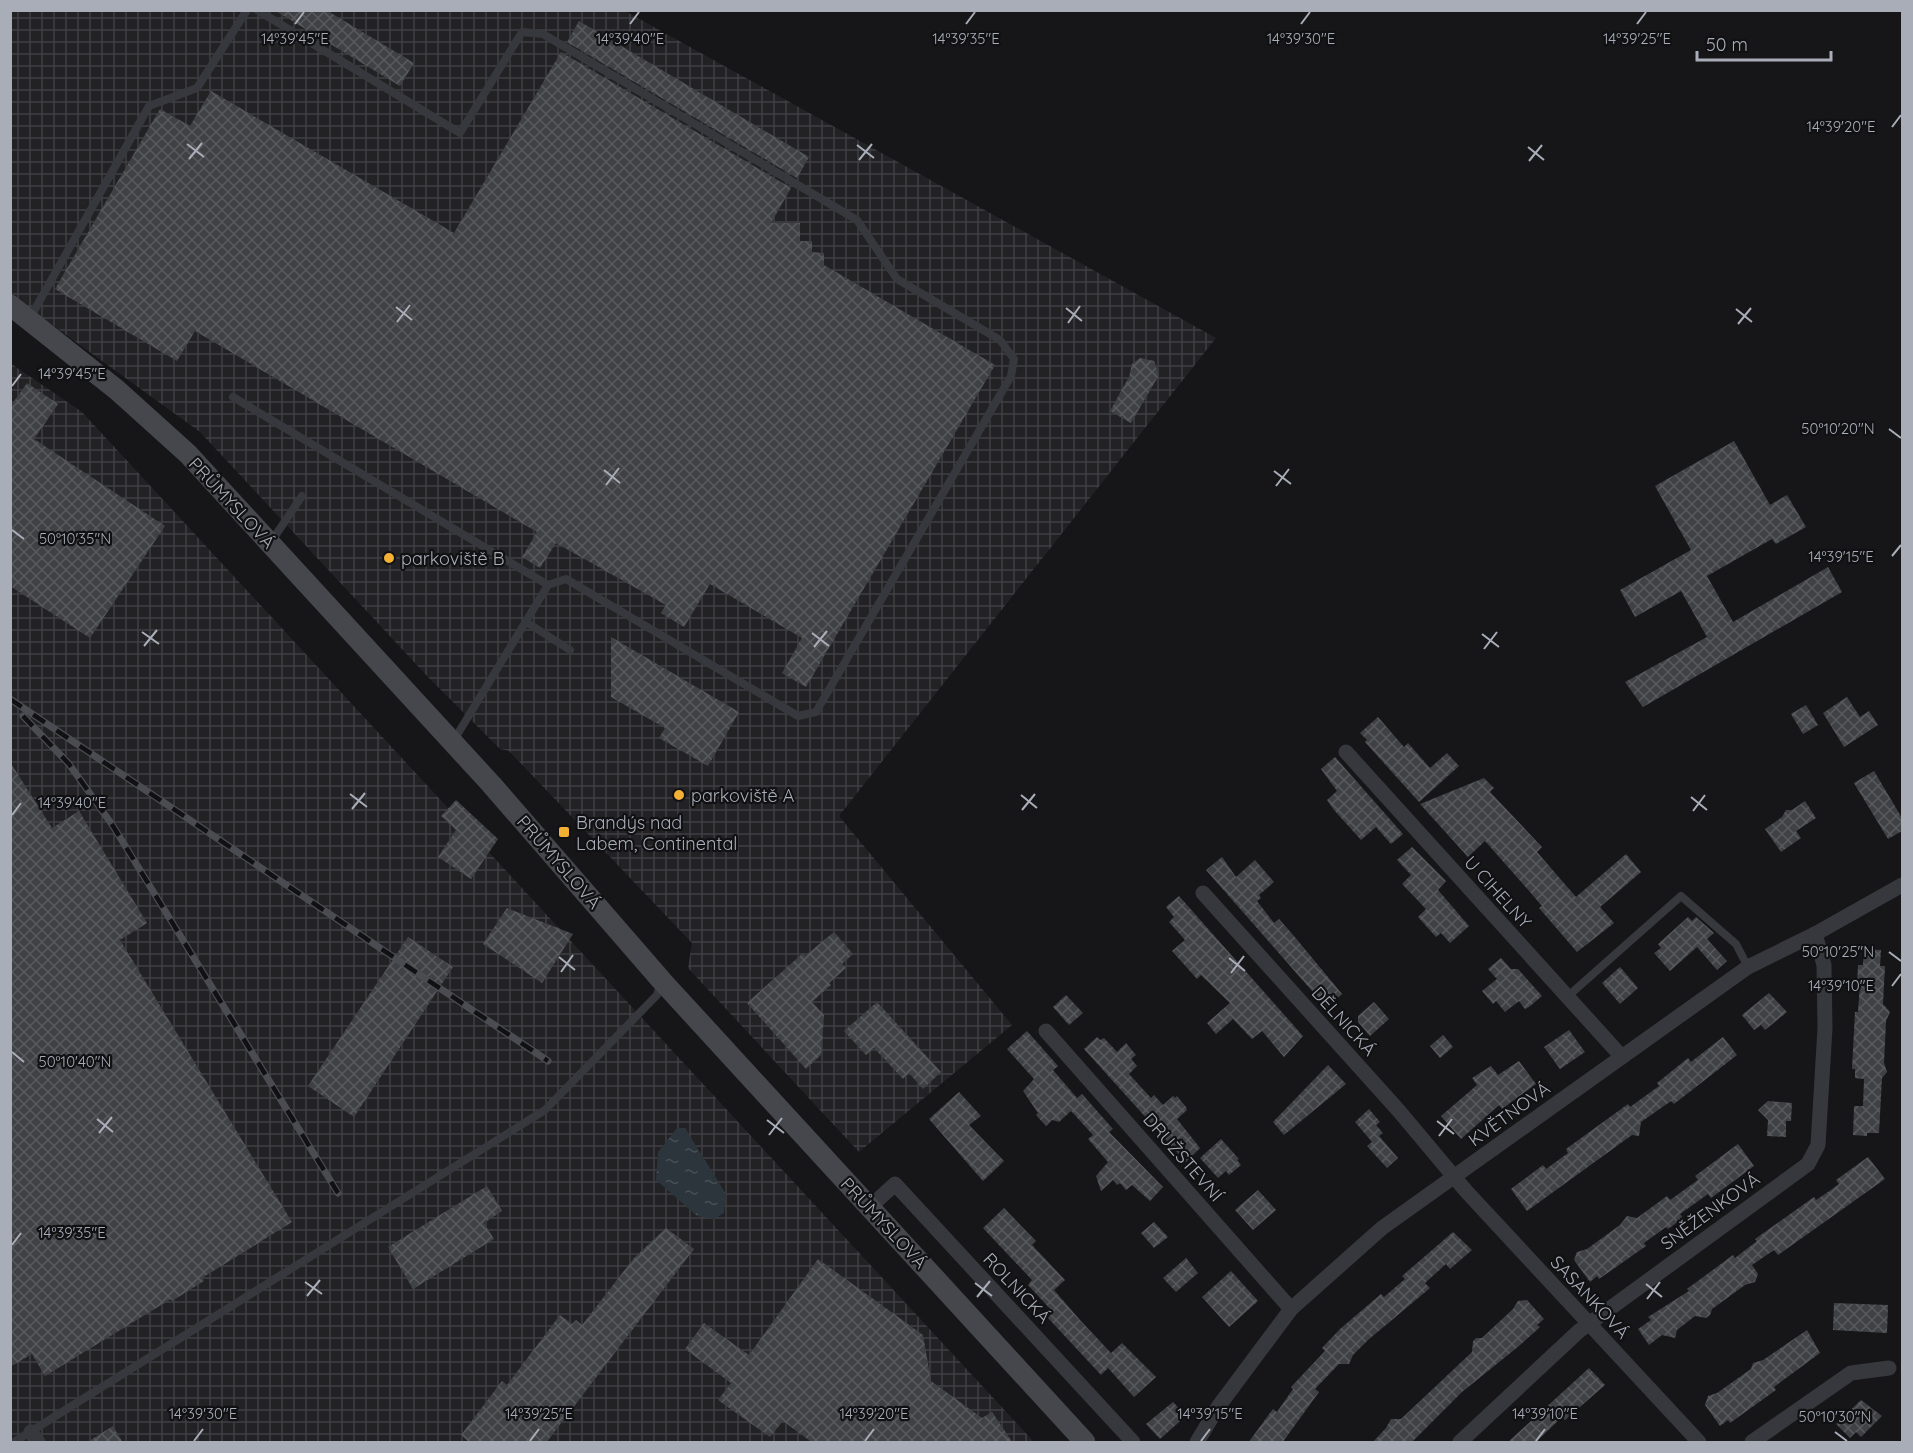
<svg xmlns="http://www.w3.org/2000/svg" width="1913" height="1453" font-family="Quicksand,sans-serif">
<defs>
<pattern id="industrial-grid" width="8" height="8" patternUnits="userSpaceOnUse" patternTransform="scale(1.5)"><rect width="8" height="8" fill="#222225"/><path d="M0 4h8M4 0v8" fill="none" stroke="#3f3f43"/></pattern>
<pattern id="water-ripples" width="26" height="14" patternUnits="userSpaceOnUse" patternTransform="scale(1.5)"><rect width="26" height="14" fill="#2c353c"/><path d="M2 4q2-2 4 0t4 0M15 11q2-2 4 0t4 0" fill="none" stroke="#485056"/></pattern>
<pattern id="building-cross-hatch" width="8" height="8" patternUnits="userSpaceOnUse" patternTransform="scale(1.5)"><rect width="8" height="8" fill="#404145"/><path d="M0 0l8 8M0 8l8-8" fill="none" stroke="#595a5e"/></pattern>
</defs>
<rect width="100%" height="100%" fill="#161618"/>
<g fill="url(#industrial-grid)">
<path d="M10 11H625L1216 338 839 816 1012 1025 859 1152 688 968 692 943 509 751 500 749 427 676 200 432 11 295Z"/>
<path d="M10 363 82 412 1034 1442H11Z"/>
</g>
<path fill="url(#water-ripples)" d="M677 1128H685L726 1194 724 1213 714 1219 697 1216 656 1180 658 1152Z"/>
<g fill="url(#building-cross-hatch)">
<path d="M274 10H326L414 63 400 86Z"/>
<path d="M579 21 809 157 797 178 567 42Z"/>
<path d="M561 52 791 188 771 223H800V241H812V252L824 253V265L995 365 806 687 782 673 802 638 710 584 684 627 661 613 666 605 556 543 540 568 522 557 537 532 195 331 177 361 55 289 160 109 190 126 211 91 454 233Z"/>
<path d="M1140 358 1154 361 1159 375 1131 423 1110 411 1129 377 1132 364Z"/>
<path d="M27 383 58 404 34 439 165 526 90 638 10 586V407Z"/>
<path d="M1734 441 1770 505 1787 495 1806 527 1776 544 1772 539 1707 576 1733 622 1828 567 1842 592 1643 707 1625 682 1707 637 1681 591 1635 617 1620 590 1691 550 1655 486Z"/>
<path d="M611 637 739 712 708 766 659 738 665 728 611 697Z"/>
<path d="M1847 697 1860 717 1869 711 1878 725 1844 747 1823 713Z"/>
<path d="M1806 705 1818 725 1803 734 1791 714Z"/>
<path d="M1378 717 1404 747 1408 743 1430 768 1447 753 1459 766 1419 802 1365 742 1367 740 1360 733Z"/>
<path d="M1335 757 1403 834 1391 844 1376 827 1361 840 1334 810 1327 800 1337 791 1321 769Z"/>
<path d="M10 762 52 828 79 811 147 923 120 940 292 1222 202 1278 204 1281 172 1301 171 1299 45 1376 32 1354 10 1367Z"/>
<path d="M1874 771 1902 818V831L1888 839 1854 783Z"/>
<path d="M1484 778 1494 788 1490 792 1542 847 1537 852 1576 897 1626 854 1641 872 1600 907 1614 923 1577 952 1539 908 1542 906 1530 892 1485 841 1468 857 1420 804Z"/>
<path d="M456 800 498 839 471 879 438 857 456 830 441 816Z"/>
<path d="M1805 801 1816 818 1796 831 1801 838 1781 852 1765 829 1782 817 1786 810H1792Z"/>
<path d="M1412 847 1446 881 1438 890 1469 926 1450 943 1441 933 1436 937 1418 917 1426 909 1402 884 1411 875 1397 860Z"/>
<path d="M1222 857 1236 877 1255 860 1274 882 1259 895 1261 898 1257 901 1274 923 1279 919 1294 936 1342 994 1327 1008 1206 870Z"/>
<path d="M1179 896 1303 1036 1284 1057 1262 1031 1252 1039 1233 1019 1216 1034 1207 1023 1230 1003 1201 975 1197 979 1172 951 1185 940 1169 922 1174 917 1166 907Z"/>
<path d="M507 908 573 934 542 983 483 944Z"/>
<path d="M1688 917 1692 921 1696 917 1714 933 1707 939 1727 961 1717 970 1697 947 1670 971 1654 953 1661 948 1658 944Z"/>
<path d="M834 932 853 954 842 964 846 968 829 983 831 985 812 1002 824 1015 821 1055 806 1069 747 1003 803 953 805 956Z"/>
<path d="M408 937 453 967 354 1117 308 1086Z"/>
<path d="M1864 949 1881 950 1880 966H1885L1883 1004 1890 1012 1886 1021 1884 1063 1887 1072 1882 1078 1879 1133H1867V1136L1853 1135 1854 1106H1863L1864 1079 1855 1078V1069H1852L1855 1012H1858L1860 984H1857L1858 965H1863Z"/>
<path d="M1501 958 1511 969H1518L1542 996 1529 1007 1525 1009 1519 1001 1505 1012 1496 1001 1493 1004 1482 991 1497 979 1488 969Z"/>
<path d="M1620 967 1638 988 1620 1004 1602 983Z"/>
<path d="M1769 993 1787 1012 1765 1030 1761 1025 1754 1030 1742 1015Z"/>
<path d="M1066 995 1083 1013 1069 1025 1053 1007Z"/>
<path d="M877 1002 941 1072 923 1089 909 1073 903 1079 874 1048 866 1055 844 1031Z"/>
<path d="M1374 1002 1389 1019 1370 1036 1358 1022V1016Z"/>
<path d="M1569 1030 1585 1052 1560 1069 1544 1047Z"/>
<path d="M1027 1031 1058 1066 1053 1070 1077 1098 1082 1094 1113 1129 1109 1132 1163 1187 1150 1201 1132 1185 1126 1190 1120 1183 1117 1185 1113 1180 1101 1191 1096 1176 1108 1162 1088 1139 1093 1135 1071 1111 1059 1122 1052 1120 1046 1126 1036 1115 1038 1113 1023 1091 1034 1079 1007 1049Z"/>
<path d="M1443 1035 1453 1047 1440 1058 1430 1046Z"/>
<path d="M1097 1037 1100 1040 1104 1038 1117 1052 1126 1043 1136 1055 1131 1059 1137 1066 1129 1074 1151 1098 1154 1095 1163 1105 1173 1096 1175 1098 1177 1096 1186 1107 1187 1110 1177 1119 1200 1148 1186 1162 1084 1049Z"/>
<path d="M1723 1037 1737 1055 1674 1104 1671 1101 1641 1122 1639 1136 1632 1135 1527 1211 1511 1189 1543 1165 1546 1169 1568 1153 1566 1149 1628 1104 1630 1107 1659 1086 1657 1083 1688 1058 1691 1062Z"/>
<path d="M1519 1061 1536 1084 1502 1109 1499 1105 1461 1139 1441 1116 1477 1085 1472 1078 1491 1066 1498 1075Z"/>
<path d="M1328 1065 1346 1084 1284 1135 1273 1122Z"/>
<path d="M959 1092 981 1116 969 1125 1004 1161 983 1181 929 1119Z"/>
<path d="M1768 1101 1792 1103 1791 1121H1786V1137L1767 1136 1768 1120 1758 1110Z"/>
<path d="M1369 1109 1380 1122 1376 1125 1383 1133 1379 1136 1398 1158 1387 1168 1367 1146 1372 1142 1355 1122Z"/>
<path d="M1221 1139 1239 1159 1237 1160 1241 1165 1229 1175 1226 1171 1218 1178 1200 1158Z"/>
<path d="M1738 1144 1754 1166 1711 1198 1708 1194 1680 1214 1683 1218 1668 1229 1666 1227 1644 1243 1646 1246 1599 1279 1597 1276 1590 1282 1574 1260 1577 1252 1587 1249 1620 1225 1627 1216 1637 1218 1667 1196 1670 1200 1698 1180 1695 1176Z"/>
<path d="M1868 1157 1885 1179 1778 1255 1774 1250 1752 1265 1758 1274 1755 1282 1745 1285 1712 1309 1710 1315 1706 1318 1695 1316 1677 1330 1675 1338 1662 1335 1649 1345 1638 1329 1651 1320 1648 1317 1689 1291 1687 1289 1733 1255 1735 1258 1757 1241 1755 1239 1814 1197 1816 1200 1828 1192 1839 1184 1836 1180Z"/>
<path d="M487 1186 502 1211 484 1223 494 1239 413 1289 388 1247Z"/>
<path d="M1258 1190 1276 1210 1253 1230 1235 1210Z"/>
<path d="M1004 1208 1036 1241 1032 1245 1065 1280 1054 1290 1080 1320 1111 1353 1122 1343 1156 1377 1134 1397 1108 1368 1101 1375 1048 1318 1053 1312 1028 1285 1032 1280 983 1228Z"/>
<path d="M1154 1222 1168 1237 1154 1248 1141 1233Z"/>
<path d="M666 1228 694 1249 546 1443H470L461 1435 502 1381 507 1385 560 1315 572 1324 576 1320 582 1325 634 1258Z"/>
<path d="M1453 1232 1472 1250 1450 1269 1446 1264 1425 1283 1430 1288 1368 1340 1353 1355 1349 1364H1339L1315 1389 1319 1392 1282 1443H1248L1273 1409 1277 1412 1293 1389 1291 1387 1325 1351 1322 1348 1340 1329 1381 1294 1384 1297 1405 1279 1402 1276Z"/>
<path d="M1186 1258 1198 1273 1176 1292 1163 1278Z"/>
<path d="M818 1259 923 1335 931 1381 982 1418 992 1412 1013 1443H813L783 1421 770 1437 718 1400 731 1383 685 1349 704 1323 749 1355Z"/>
<path d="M1231 1271 1258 1301 1229 1327 1202 1297Z"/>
<path d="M1527 1300 1544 1319 1537 1325 1540 1327 1519 1346 1462 1392 1411 1443H1372L1386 1428 1391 1419H1401L1472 1352 1473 1341 1476 1338H1482L1513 1309 1518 1301Z"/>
<path d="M1834 1303 1888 1305 1887 1333 1833 1330Z"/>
<path d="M1807 1330 1820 1353 1774 1387 1776 1390 1730 1423 1728 1420 1720 1426 1705 1405 1708 1396 1717 1393 1751 1369 1753 1363 1763 1360Z"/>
<path d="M1589 1368 1605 1385 1565 1420 1562 1417 1535 1443H1507Z"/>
<path d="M1861 1400 1882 1416 1861 1437 1856 1432 1850 1438 1836 1424Z"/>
<path d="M1173 1402 1186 1416 1160 1439 1146 1424Z"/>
<path d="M113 1426 123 1443H86Z"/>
</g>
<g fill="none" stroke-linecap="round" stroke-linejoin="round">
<g stroke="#37383d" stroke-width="8">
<path d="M257 10 460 133 522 32 543 34 857 220 897 279 1000 340 1014 359 1011 376 816 712 798 716 566 579 548 585 454 740"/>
<path d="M30 318 149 106 197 88 247 10"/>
<path d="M233 397 548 585"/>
<path d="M271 542 302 496"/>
<path d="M526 622 570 650"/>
<path d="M1567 997 1681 896 1736 944 1748 967"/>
<path d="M14 1442 545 1110 657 995 661 982"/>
</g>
<g stroke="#37383d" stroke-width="15">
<path d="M1346 752 1622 1057"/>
<path d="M1203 893 1399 1111 1466 1191 1699 1442"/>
<path d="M1046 1031 1291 1309"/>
<path d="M870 1207 895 1184 1133 1442"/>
<path d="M31 1432 38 1442"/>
<path d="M1197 1442 1218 1407 1291 1309 1382 1228 1748 967 1815 934 1902 885"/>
<path d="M1460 1442 1579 1331 1808 1164 1818 1145 1825 1028 1824 965 1815 934"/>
<path d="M1752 1442 1851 1373 1889 1368"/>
</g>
<path stroke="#45474d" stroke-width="21" d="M10 305 117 390 188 454 491 784 662 981 1085 1442"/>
<g stroke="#4a4c52" stroke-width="7">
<g id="rail">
<path d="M10 699 548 1061"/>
<path d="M23 716 69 764 113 826 338 1193"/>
</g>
</g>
<use href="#rail" stroke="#111113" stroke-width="4.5" stroke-dasharray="14" stroke-linecap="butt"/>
</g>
<path fill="none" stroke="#a8adb8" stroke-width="2" d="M295 24 304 12M630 24 639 12M966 24 975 12M1301 24 1310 12M1637 24 1646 12M1892 127 1901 115M187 144 204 157M857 145 874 158M1528 147 1544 160M189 159 202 143M859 160 872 144M1529 161 1542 145M396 307 412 320M1066 308 1082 321M1736 309 1752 322M397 322 410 305M1068 323 1080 306M1738 324 1751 308M12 386 21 374M1889 429 1901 438M604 470 620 483M1274 471 1291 484M606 485 619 468M1276 486 1289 469M12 530 24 539M1892 556 1901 545M142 632 159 644M812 633 829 646M1482 634 1499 647M144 646 157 630M814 647 827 631M1484 649 1497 632M350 794 367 807M1021 795 1037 808M1691 797 1707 810M352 809 365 793M1022 810 1035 794M1693 811 1705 795M12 815 21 803M1889 952 1901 961M559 957 575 970M1229 958 1245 971M561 972 573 955M1231 973 1244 956M1892 986 1901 974M12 1052 24 1062M97 1119 113 1132M767 1120 784 1133M1437 1121 1454 1134M99 1133 112 1117M769 1135 782 1118M1439 1136 1452 1119M12 1245 21 1233M305 1282 322 1294M975 1283 992 1296M1646 1284 1662 1297M307 1296 320 1280M977 1297 990 1281M1647 1299 1660 1282M1835 1432 1847 1441M194 1441 203 1429M530 1441 539 1429M865 1441 874 1429M1201 1441 1210 1429M1536 1441 1545 1429"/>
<g fill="#f2b134" stroke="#111113" stroke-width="2">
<circle cx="389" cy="558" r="6"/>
<circle cx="679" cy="795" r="6"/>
<rect x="558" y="826" width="12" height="12" rx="3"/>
</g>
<g text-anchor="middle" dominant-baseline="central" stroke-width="4.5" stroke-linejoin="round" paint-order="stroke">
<g font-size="18" fill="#a8adb8" stroke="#111113">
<text transform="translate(232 503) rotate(47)">PRŮMYSLOVÁ</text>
<text transform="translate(559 862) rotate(49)">PRŮMYSLOVÁ</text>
<text transform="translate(1498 892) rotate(48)">U CIHELNY</text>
<text transform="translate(1344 1021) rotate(48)">DĚLNICKÁ</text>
<text transform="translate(1509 1114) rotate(-36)">KVĚTNOVÁ</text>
<text transform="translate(1183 1157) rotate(49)">DRUŽSTEVNÍ</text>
<text transform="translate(1710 1211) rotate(-36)">SNĚŽENKOVÁ</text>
<text transform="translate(884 1223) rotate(47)">PRŮMYSLOVÁ</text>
<text transform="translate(1017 1288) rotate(47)">ROLNICKÁ</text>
<text transform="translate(1590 1297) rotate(47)">SASANKOVÁ</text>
</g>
<g font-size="18" fill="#a8adb8" stroke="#111113" text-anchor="start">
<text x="401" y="558">parkoviště B</text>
<text x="691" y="795">parkoviště A</text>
<text x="576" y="822">Brandýs nad<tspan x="576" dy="21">Labem, Continental</tspan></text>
</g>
</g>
<g font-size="15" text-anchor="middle" fill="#a8adb8" stroke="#111113" stroke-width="4.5" stroke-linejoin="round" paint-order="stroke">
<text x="295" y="44">14°39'45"E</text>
<text x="630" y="44">14°39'40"E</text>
<text x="966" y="44">14°39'35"E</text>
<text x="1301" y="44">14°39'30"E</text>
<text x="1637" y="44">14°39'25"E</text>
<text x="1841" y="132">14°39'20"E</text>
<text x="72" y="379">14°39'45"E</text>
<text x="1838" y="434">50°10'20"N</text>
<text x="75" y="544">50°10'35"N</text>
<text x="1841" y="562">14°39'15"E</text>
<text x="72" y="808">14°39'40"E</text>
<text x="1838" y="957">50°10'25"N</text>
<text x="1841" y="991">14°39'10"E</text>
<text x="75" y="1067">50°10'40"N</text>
<text x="72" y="1238">14°39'35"E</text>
<text x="203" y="1419">14°39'30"E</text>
<text x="539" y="1419">14°39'25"E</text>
<text x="874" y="1419">14°39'20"E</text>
<text x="1210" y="1419">14°39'15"E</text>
<text x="1545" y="1419">14°39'10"E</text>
<text x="1835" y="1422">50°10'30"N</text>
</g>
<rect width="1913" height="1453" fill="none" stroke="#a8adb8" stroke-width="24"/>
<path d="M1697 51v9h134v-9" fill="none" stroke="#a8adb8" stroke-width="3"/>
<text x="1706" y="51" font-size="18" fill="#a8adb8" stroke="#111113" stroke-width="4.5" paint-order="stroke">50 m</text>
</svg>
